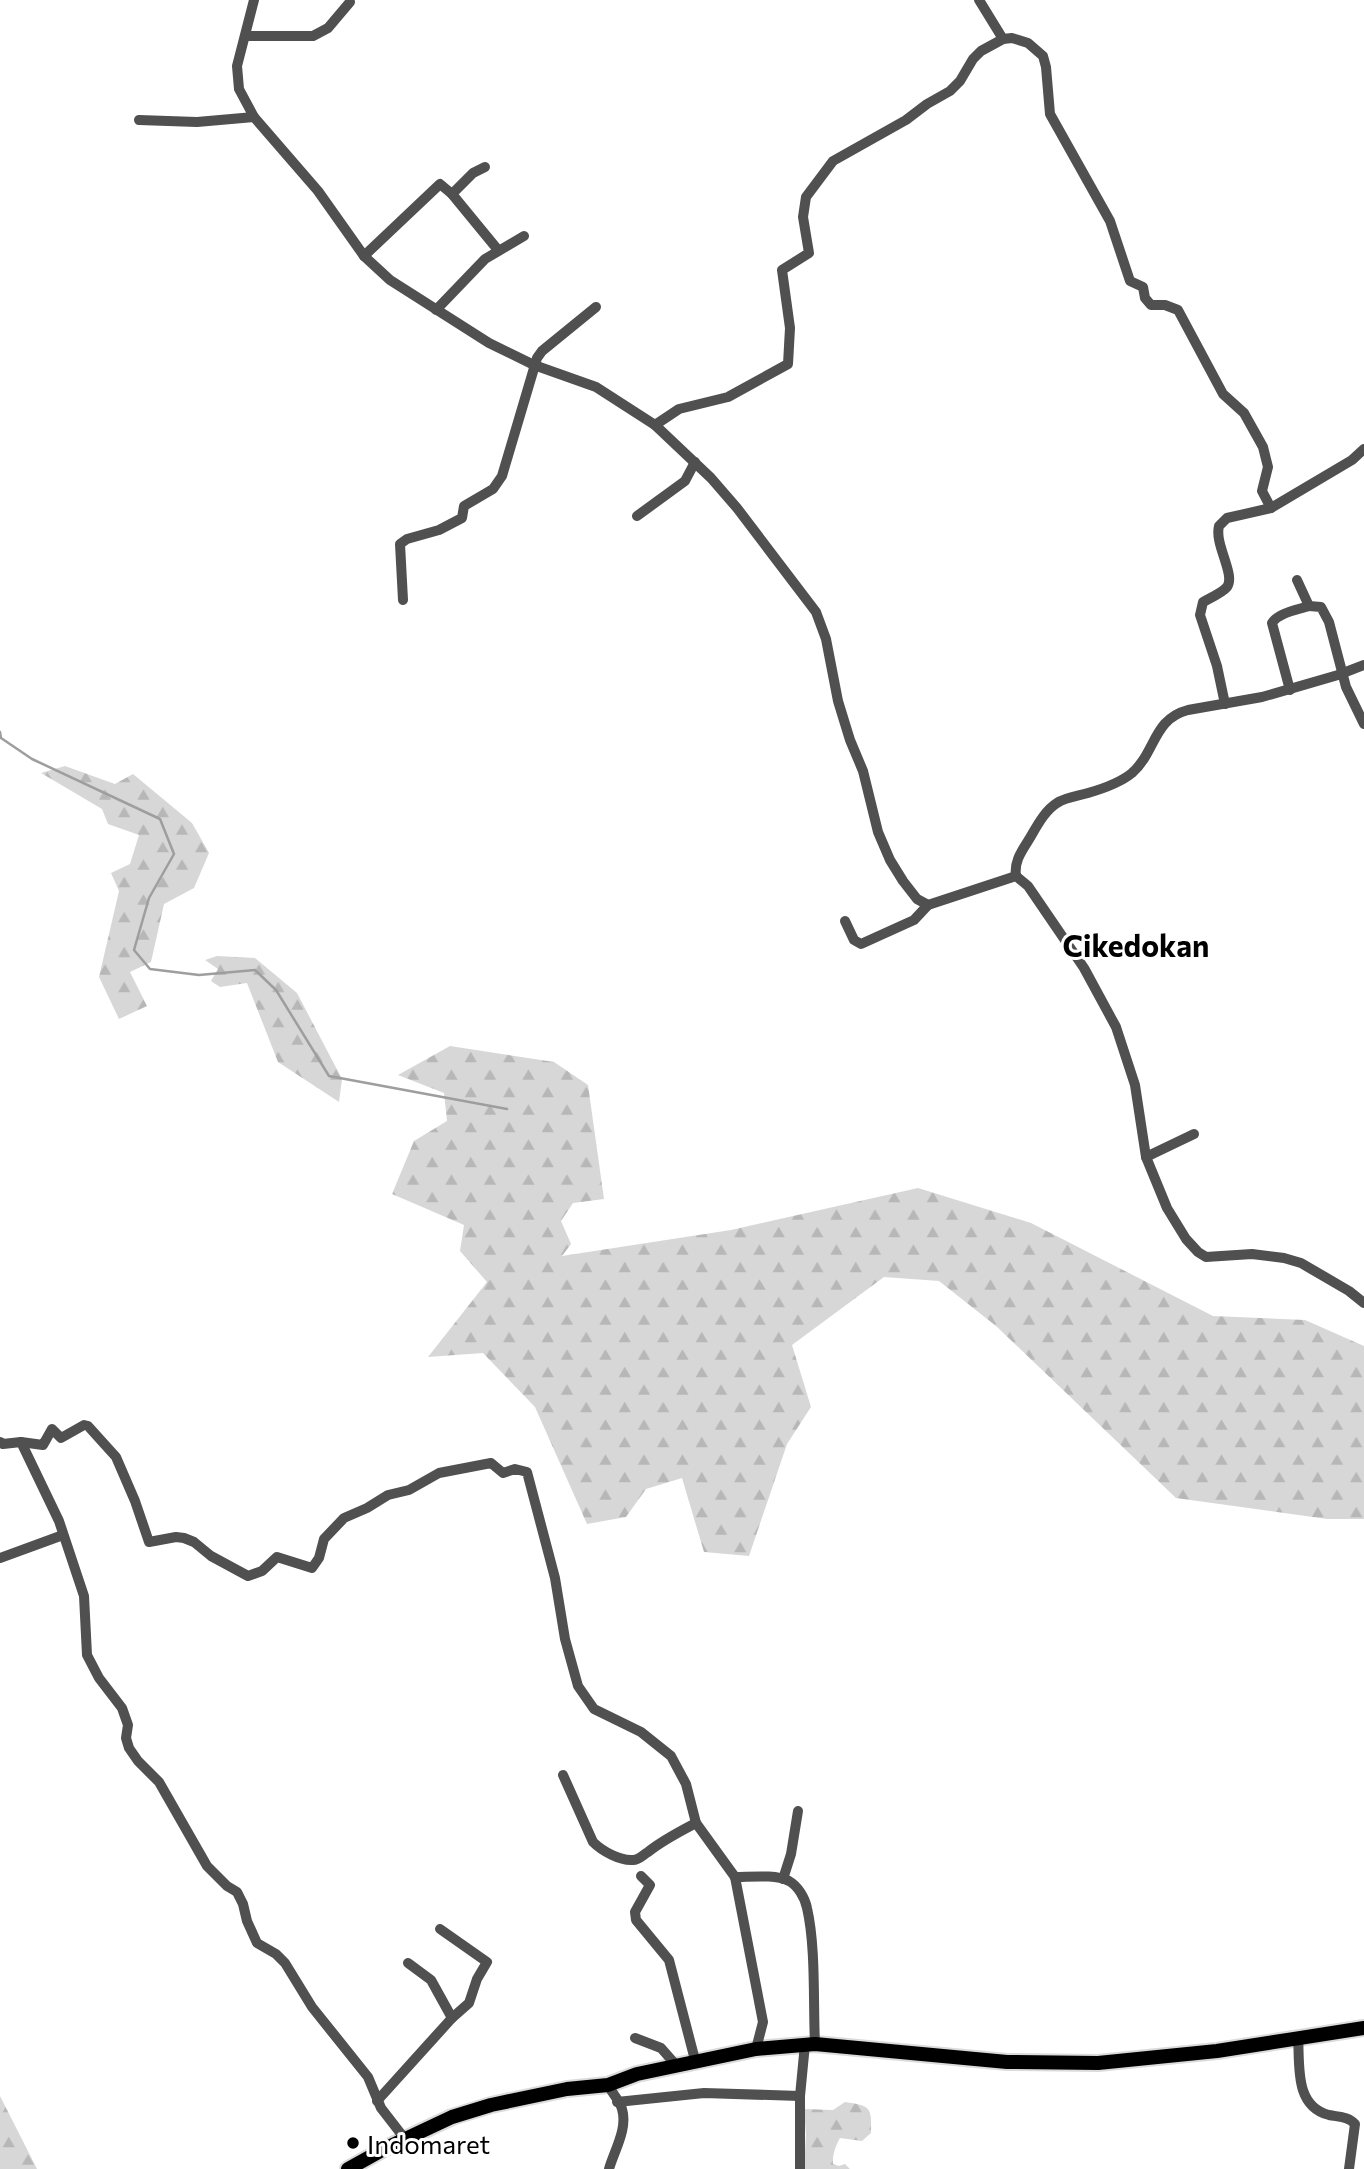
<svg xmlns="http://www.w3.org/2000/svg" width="1364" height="2169" font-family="Commissioner,sans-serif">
<defs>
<pattern id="forest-firs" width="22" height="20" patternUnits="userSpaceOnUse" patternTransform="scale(1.75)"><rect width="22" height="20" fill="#d7d7d7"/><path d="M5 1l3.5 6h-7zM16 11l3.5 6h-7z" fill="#b7b7b7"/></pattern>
</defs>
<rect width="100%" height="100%" fill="#fff"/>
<g fill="url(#forest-firs)">
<path d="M65 766 115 784 133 774 192 823 209 853 194 888 164 904 151 962 130 972 147 1006 119 1019 99 977 119 891 111 873 130 864 139 835 108 824 102 809 41 773Z"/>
<path d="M217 956 255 958 297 993 342 1079 339 1102 278 1062 247 983 220 987 211 981 218 969 205 960Z"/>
<path d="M450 1046 554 1062 588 1085 604 1199 573 1203 561 1221 571 1244 562 1256 731 1230 918 1188 1031 1223 1213 1316 1305 1320 1364 1346V1519H1327L1176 1498 996 1326 939 1281 884 1277 792 1345 811 1407 787 1444 749 1556 704 1552 682 1478 646 1489 626 1517 587 1524 535 1407 483 1353 428 1357 487 1282 460 1251 464 1225 392 1194 414 1141 447 1121 444 1093 398 1075Z"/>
<path d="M0 2096 37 2169H0Z"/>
<path d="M845 2102C870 2106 872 2106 871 2133L862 2141 840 2138C836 2145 832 2155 833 2164L839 2166 845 2164 850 2169H804L806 2135 804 2109 833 2110Z"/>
</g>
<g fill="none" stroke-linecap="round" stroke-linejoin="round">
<path stroke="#9e9e9e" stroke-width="2.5" d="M0 732 1 738 32 759 160 819 174 854 149 898 134 950 150 969 199 975 255 970 276 990 329 1076 507 1109"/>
<g stroke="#dbdbdb" stroke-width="18">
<path id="major" d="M348 2169 384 2149 452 2117 491 2105 567 2089 608 2085 637 2074 756 2049 815 2044 1007 2062 1098 2063 1217 2051 1364 2028"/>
</g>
<g stroke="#505050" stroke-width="10">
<path d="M254 0 237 66 239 89 254 117 318 191 364 256 390 280 489 343 534 365 596 387 655 425 711 478 737 508 816 612 826 639 838 701 850 740 863 771 878 832 890 860 903 881 917 899 928 905 1016 876 1028 886 1084 968 1116 1027 1135 1085 1146 1157 1167 1208 1186 1239 1198 1252 1206 1257 1252 1254 1284 1258 1301 1263 1349 1291 1364 1303"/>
<path d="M979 0 1003 39"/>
<path d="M246 36H313L328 28 350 2"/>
<path d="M139 120 197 122 254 117"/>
<path d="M452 194 473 173 485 167"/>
<path d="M364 256 440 184 452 194 498 250"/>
<path d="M436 310 485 259 524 236"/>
<path d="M655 425 679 409 728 397 788 364 790 328 782 270 809 253 803 217 806 197 833 161 906 120 927 104 950 91 960 81 973 59 981 51 1003 39 1012 38 1028 43 1043 56 1046 67 1050 114 1110 221 1130 281 1143 287 1145 298 1151 305H1165L1178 310 1223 394 1244 413 1263 447 1268 467 1262 491 1271 508"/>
<path d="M637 516 685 481 695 462"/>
<path d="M1297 580 1309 606 1321 607 1329 622 1346 687 1364 724"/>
<path d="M403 600 400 544 407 539 439 530 462 518 464 506 493 489 502 476 537 358 542 351 596 307"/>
<path d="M1290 690 1272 623C1278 613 1297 610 1309 606"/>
<path d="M1225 704 1217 666 1200 615 1203 602C1210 598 1222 593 1227 587 1236 575 1214 544 1219 526L1227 518 1271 508 1352 460 1364 449"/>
<path d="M1016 876C1014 862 1021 852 1028 841 1036 828 1044 811 1057 803 1066 797 1078 796 1088 793 1102 789 1121 782 1132 773 1156 752 1153 719 1188 710L1262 697 1338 675 1364 665"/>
<path d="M845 921 854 940 861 944 914 920 928 905"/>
<path d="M1146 1157 1194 1134"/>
<path d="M0 1442 3 1444 21 1442 59 1521 84 1596 87 1655 99 1678 122 1708 128 1725 126 1738 129 1748 138 1761 159 1782 207 1866 227 1886 237 1892 243 1904 247 1921 257 1943 276 1954 285 1963 312 2007 368 2077 381 2108 405 2139"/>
<path d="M21 1442 43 1445 52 1429 61 1438 84 1425 88 1426 116 1457 135 1501 149 1542 176 1537 184 1538 194 1542 211 1556 248 1576 262 1571 277 1557 312 1568 319 1558 324 1539 344 1518 367 1508 388 1495 409 1490 439 1473 491 1463 503 1473 515 1469 527 1472 555 1578 565 1639 578 1686 594 1709 641 1732 671 1756 686 1784 696 1823 735 1877C750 1877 775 1874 789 1881 798 1886 805 1898 807 1908 816 1947 813 2003 815 2044"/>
<path d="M0 1558 63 1535"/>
<path d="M563 1775 593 1842C602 1851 620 1861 633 1860 639 1860 643 1855 648 1852 663 1840 679 1832 696 1823"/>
<path d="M641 1876 650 1885 635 1912 636 1920 669 1960 695 2060"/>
<path d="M735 1877 763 2022 756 2049"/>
<path d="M783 1879 791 1854 798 1811"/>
<path d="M440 1929 487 1962 477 1979 469 2003 452 2018"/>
<path d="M1298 2037C1300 2065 1294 2106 1329 2115 1338 2117 1348 2116 1355 2124L1349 2169"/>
<path d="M635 2038 661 2048 676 2065"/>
<path d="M608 2085C612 2093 620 2101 622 2109 628 2129 614 2151 609 2169"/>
<path d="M377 2101 452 2018 431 1980 408 1963"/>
<path d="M617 2102 704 2093 800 2096"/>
<path d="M800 2169V2096L805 2044"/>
</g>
<use href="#major" stroke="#000" stroke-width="14"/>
</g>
<circle fill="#000" stroke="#fff" stroke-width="2.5" cx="353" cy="2143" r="7"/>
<g text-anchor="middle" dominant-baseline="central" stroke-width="6" stroke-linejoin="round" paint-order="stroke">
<g font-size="26" fill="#000" stroke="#fff" text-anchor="start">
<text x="367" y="2143">Indomaret</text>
</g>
<g font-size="30" font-weight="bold" fill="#000" stroke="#fff">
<text x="1136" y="944">Cikedokan</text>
</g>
</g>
</svg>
